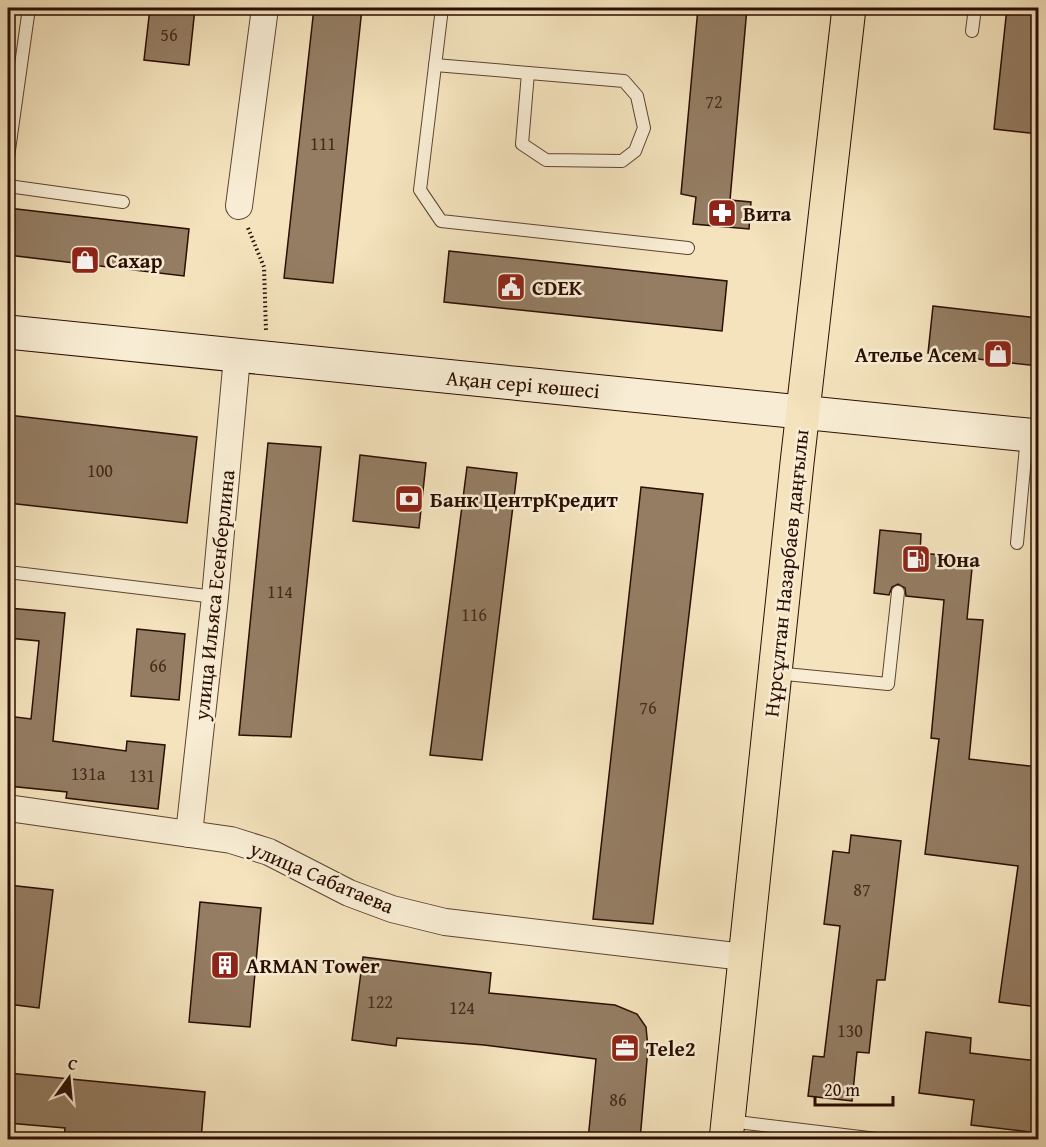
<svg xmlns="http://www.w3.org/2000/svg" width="1046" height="1147" font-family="'Gentium Book Plus',serif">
<rect width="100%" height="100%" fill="#f4e3bd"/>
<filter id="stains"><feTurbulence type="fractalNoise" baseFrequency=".00333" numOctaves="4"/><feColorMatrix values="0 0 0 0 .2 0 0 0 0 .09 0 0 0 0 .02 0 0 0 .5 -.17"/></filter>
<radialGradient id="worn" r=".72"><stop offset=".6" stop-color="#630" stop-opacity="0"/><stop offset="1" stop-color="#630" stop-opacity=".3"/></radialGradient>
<g fill="#947d63" stroke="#2b0e02" stroke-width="1.5">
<path d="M150 8H195L189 65 144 60Z"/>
<path d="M314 8H362L333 283 284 278Z"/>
<path d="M698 8H747L730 200 751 202 749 229 693 224 696 197 681 194Z"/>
<path d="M1007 8H1038V134L994 129Z"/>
<path d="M8 208 189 229 184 276 8 255Z"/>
<path d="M449 251 727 281 722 331 444 302Z"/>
<path d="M933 306 1038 318V366L928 353Z"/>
<path d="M8 415 197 437 187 523 8 503Z"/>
<path d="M268 443 321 447 291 737 239 735Z"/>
<path d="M360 455 426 463 419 528 353 521Z"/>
<path d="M467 467 517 473 482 760 430 755Z"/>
<path d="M641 487 703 494 653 924 593 919Z"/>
<path d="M880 530 921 534 920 553 973 558 967 619 983 620 969 759 1038 767V1007L999 1002 1018 866 925 854 939 739 931 738 944 600 906 596 905 588 898 584 892 587 889 595 874 593Z"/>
<path d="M8 608 65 613 53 741 126 751 127 741 165 745 158 809 66 798 67 792 8 786V716L31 719 39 641 8 638Z"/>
<path d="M137 629 185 634 179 700 131 696Z"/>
<path d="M851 835 901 841 885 980H877L869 1053 857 1052 852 1101 808 1096 813 1056 824 1057 840 926 824 924 833 851 849 853Z"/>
<path d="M8 885 53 890 39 1008 8 1004Z"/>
<path d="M200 902 261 908 250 1027 189 1022Z"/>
<path d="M363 957 491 973 489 993 615 1005 637 1014 646 1027 648 1048 640 1140H588L596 1059 484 1045 397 1038 396 1046 352 1040Z"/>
<path d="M926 1032 971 1038 970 1053 1038 1061V1133L971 1125 974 1100 919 1093Z"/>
<path d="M8 1073 205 1092 201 1140H64L65 1128 8 1123Z"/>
</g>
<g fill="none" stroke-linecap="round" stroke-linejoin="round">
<g stroke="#5d4331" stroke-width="14">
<g id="lane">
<path d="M442 8 420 190 441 221 688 248"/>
<path d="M972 31 975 8"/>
<path d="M435 65 624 81 637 96 644 128 635 151 622 161 546 160 522 144 528 73"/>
<path d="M8 157 29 8"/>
<path d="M8 186 123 202"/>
<path d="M1017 543 1027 436"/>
<path d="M8 572 215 597"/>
<path d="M775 673 888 684 898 592"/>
<path d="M729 1121 885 1140"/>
</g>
</g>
<g stroke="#5d4331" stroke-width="28">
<g id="street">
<path d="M239 206 265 8"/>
<path d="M8 808 231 840 269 852 349 893 392 909 445 922 744 957"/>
<path d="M189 834 215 597 237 357"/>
</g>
</g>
<g stroke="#2b0e02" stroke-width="35">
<path id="secondary" d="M8 332C351 369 695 399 1038 436"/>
</g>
<g stroke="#2b0e02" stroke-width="35">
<path id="highway" d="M726 1140 797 463 849 8"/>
</g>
<path stroke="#2b0e02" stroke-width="4" stroke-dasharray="1.5 3" stroke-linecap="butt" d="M248 228 264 267 266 331"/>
<use href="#lane" stroke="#f8edd4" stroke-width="12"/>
<use href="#street" stroke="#f8edd4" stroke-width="26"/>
<use href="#secondary" stroke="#f8edd4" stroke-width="33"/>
<use href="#highway" stroke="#f4e3bd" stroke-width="33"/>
</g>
<defs>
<g id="pharmacy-square" transform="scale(1.5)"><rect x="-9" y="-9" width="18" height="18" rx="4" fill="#8f2418" stroke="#f8edd4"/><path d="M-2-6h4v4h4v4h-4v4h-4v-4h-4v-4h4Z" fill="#fff"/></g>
<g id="shop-square" transform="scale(1.5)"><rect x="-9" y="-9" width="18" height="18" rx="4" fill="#8f2418" stroke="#f8edd4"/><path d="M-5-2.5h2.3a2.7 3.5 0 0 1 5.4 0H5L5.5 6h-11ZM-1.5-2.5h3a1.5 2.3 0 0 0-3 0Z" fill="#fff"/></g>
<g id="civic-square" transform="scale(1.5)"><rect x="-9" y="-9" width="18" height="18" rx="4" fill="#8f2418" stroke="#f8edd4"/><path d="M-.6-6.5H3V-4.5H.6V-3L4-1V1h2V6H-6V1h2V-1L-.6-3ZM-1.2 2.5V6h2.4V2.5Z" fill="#fff"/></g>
<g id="bank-square" transform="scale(1.5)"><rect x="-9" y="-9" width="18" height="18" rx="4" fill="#8f2418" stroke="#f8edd4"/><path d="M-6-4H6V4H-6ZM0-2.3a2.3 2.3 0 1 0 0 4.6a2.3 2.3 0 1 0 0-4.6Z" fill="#fff"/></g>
<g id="fuel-square" transform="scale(1.5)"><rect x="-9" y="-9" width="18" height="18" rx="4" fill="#8f2418" stroke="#f8edd4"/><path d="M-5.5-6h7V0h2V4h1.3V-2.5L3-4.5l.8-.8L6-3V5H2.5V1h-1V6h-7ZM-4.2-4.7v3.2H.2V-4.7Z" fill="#fff"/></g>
<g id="building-square" transform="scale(1.5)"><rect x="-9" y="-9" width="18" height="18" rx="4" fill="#8f2418" stroke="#f8edd4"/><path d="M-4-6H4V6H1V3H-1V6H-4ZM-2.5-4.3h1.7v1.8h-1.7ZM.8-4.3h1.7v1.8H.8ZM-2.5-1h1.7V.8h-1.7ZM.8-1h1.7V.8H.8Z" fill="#fff"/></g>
<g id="office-square" transform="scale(1.5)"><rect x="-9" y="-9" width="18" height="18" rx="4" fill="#8f2418" stroke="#f8edd4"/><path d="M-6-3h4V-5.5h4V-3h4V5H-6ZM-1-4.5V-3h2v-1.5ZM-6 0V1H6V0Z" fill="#fff"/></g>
</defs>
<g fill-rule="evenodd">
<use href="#pharmacy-square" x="722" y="213"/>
<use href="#shop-square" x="85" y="260"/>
<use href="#civic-square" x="511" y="287"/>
<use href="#shop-square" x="998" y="354"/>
<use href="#bank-square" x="409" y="499"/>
<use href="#fuel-square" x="916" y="559"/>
<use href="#building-square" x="225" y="965"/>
<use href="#office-square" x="625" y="1048"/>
</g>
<g text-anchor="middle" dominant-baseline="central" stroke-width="5" stroke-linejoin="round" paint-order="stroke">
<g font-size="18" fill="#452a1a">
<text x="169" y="34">56</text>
<text x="714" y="101">72</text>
<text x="323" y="143">111</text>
<text x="100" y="470">100</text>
<text x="280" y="591">114</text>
<text x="474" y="614">116</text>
<text x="158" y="665">66</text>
<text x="648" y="707">76</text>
<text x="88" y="773">131а</text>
<text x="142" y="775">131</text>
<text x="862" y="889">87</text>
<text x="380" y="1001">122</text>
<text x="462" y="1007">124</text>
<text x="850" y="1030">130</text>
<text x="618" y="1099">86</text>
</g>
<g font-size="21" font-weight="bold" fill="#2b0e02" stroke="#f8edd4" text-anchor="start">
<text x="743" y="213">Вита</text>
<text x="106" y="260">Сахар</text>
<text x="532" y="287">CDEK</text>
<text x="977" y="354" text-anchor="end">Ателье Асем</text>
<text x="430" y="499">Банк ЦентрКредит</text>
<text x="937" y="559">Юна</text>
<text x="246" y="965">ARMAN Tower</text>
<text x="646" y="1048">Tele2</text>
</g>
<g font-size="21" fill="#2b0e02" stroke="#f8edd4">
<text transform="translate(523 384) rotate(5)">Ақан сері көшесі</text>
<text transform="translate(786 573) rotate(-84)">Нұрсұлтан Назарбаев даңғылы</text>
<text transform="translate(214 595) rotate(-84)">улица Ильяса Есенберлина</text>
<text transform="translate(322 877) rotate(23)">улица Сабатаева</text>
</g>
</g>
<rect width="1046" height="1147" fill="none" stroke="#f4e3bd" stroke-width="30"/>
<rect x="9" y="9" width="1028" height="1129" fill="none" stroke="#2b0e02" stroke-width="3"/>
<rect x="15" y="15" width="1016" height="1117" fill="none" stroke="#2b0e02" stroke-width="1.5"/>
<g transform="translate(69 1078) rotate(15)" stroke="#f8edd4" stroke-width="4.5" paint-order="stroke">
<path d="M0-4.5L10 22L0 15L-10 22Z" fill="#2b0e02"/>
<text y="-9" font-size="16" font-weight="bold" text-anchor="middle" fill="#2b0e02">С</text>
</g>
<path d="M815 1096v9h78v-9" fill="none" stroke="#2b0e02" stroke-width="3"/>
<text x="824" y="1096" font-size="18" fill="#2b0e02" stroke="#f8edd4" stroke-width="4.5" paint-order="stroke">20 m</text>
<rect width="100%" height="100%" filter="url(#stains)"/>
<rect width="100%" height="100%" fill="url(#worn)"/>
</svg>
